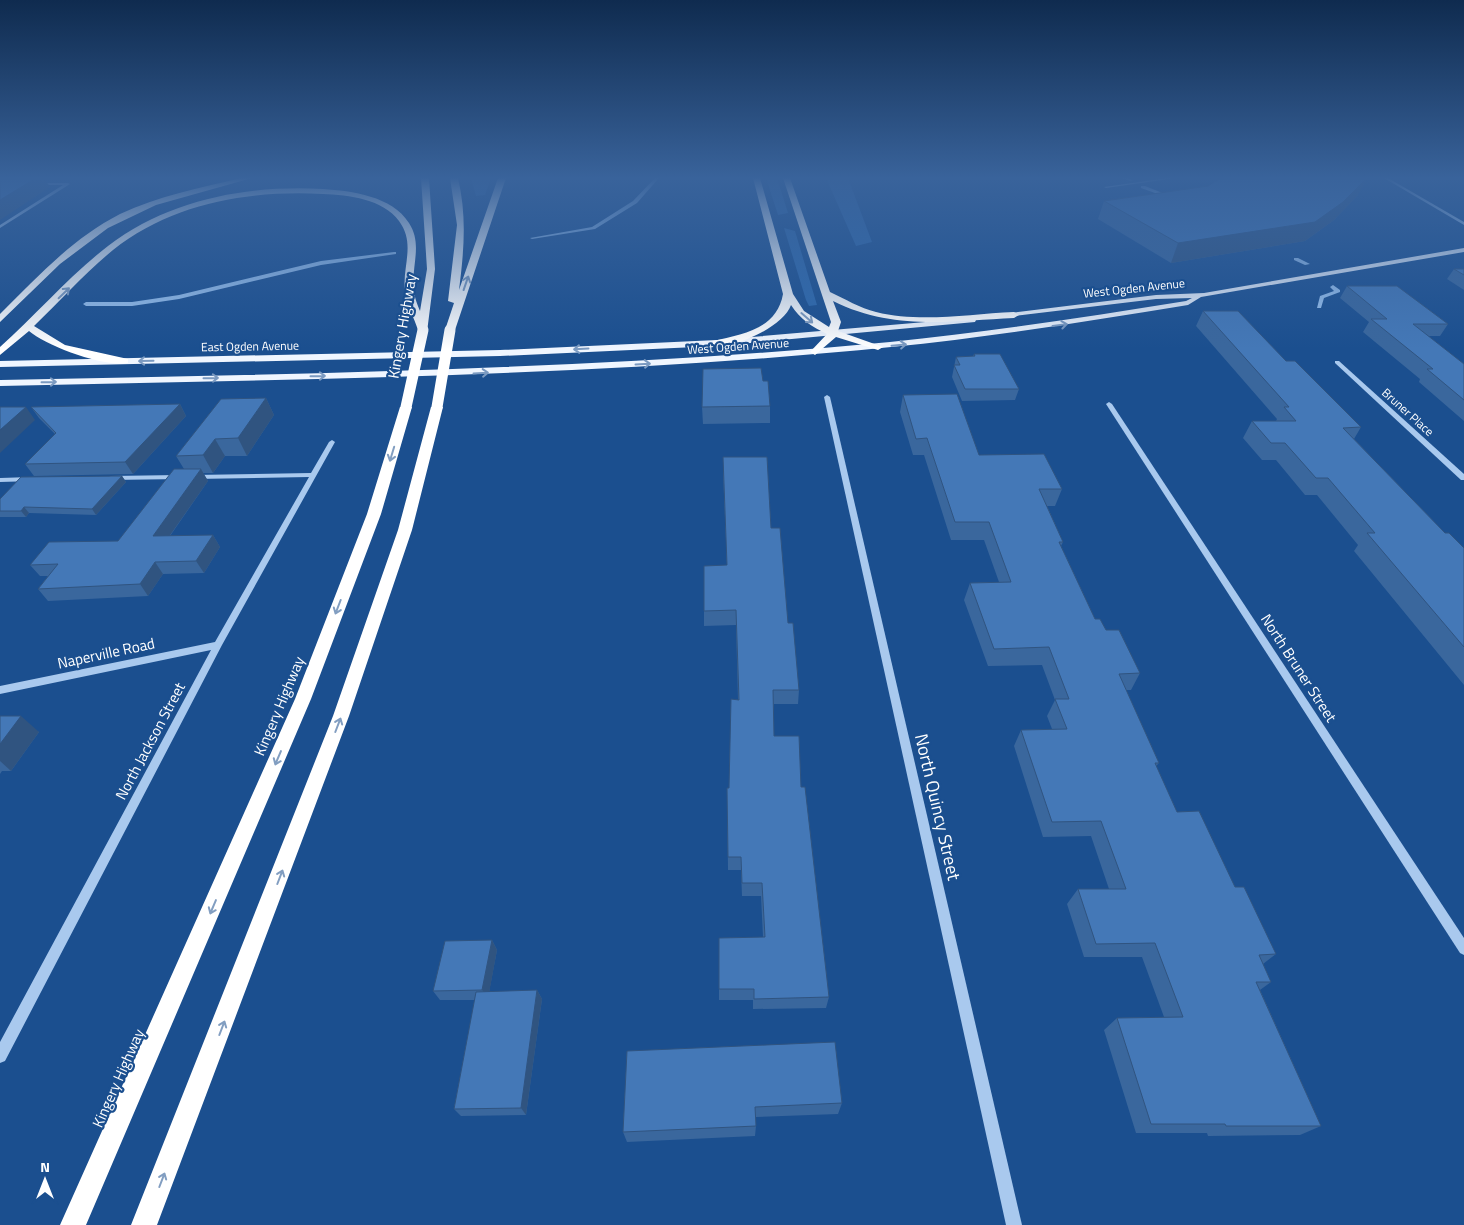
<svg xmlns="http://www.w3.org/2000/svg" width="1464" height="1225" font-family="'Titillium Web',sans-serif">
<rect width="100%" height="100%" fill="#1b4f8f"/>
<g fill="#2e69ad">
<path d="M471 178H491L485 195 476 196Z"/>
<path d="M766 178H777L788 213 778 215Z"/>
<path d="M826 178H848L872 242 856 246Z"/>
<path d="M784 228 795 231 817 305 809 306 806 300Z"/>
</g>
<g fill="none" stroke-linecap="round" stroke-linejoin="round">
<g fill="#9cc4f0" fill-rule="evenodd">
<path d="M655 178H659L637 203 595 229 532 239 530 238 592 227 633 201Z"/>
<path d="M1121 178H1127L1133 180 1131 181Z"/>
<path d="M1141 186H1145L1170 196 1166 197 1141 188Z"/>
<path d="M394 252H396V254L321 265 179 299 132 306H86L83 304 86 302H132L179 295 321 261Z"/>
<path d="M1294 258H1298L1310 264 1305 265 1294 260Z"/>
<path d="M1333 285 1340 290V292L1324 298 1321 308H1317L1320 296 1334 291 1330 287Z"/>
</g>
<g fill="#a9c9ee" fill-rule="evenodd">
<path d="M1167 178H1176L1106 188 1104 187Z"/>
<path d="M1384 178H1388L1464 222V225Z"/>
<path d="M36 183H68L70 184 0 228V225L63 185H38Z"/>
<path d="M1335 361H1339L1464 474V480H1461L1335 363Z"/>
<path d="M827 395 830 397 1022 1225H1006L824 397Z"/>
<path d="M1109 402 1112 404 1464 938V955L1460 953 1106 404Z"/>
<path d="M332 440 335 442 222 645 5 1061 0 1063V1042L211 650 0 694V686L215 642 309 477 194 479 190 477 194 475 311 473 329 442Z"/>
<path d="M178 475H181V479L111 480 107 478 111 476Z"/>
<path d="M31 477H34V481L0 482V478Z"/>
</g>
<g fill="#f0f6ff" fill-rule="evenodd">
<path d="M1464 248V252L1201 297 1188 305C1089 321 991 337 891 347 595 377 297 379 0 386V380C297 374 594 370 890 342 989 332 1087 317 1186 301L1192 298 1156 299 998 318V314H1001L1156 295 1204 293Z"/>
<path d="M972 318 976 320 975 322 717 346 500 356 0 367V361L500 350 717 340Z"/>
</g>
<g fill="#fff" fill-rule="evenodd">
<path d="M241 178H252L156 205 108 228 60 264 0 322V314C37 277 73 238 120 214 158 196 200 188 241 178Z"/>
<path d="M421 178H429L435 269 427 332 418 330C414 317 406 304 405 291 402 266 416 244 399 221 383 199 349 195 323 194 250 190 172 203 113 250 85 273 60 301 34 326L65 345 128 359V363C106 368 46 346 29 331L0 355V347C37 314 69 276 108 246 170 199 248 185 323 189 352 191 392 196 409 223 423 245 411 265 414 289 414 296 417 304 420 311L427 269Z"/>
<path d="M450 178H458C467 216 464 251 459 290L498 178H506L455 330 450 333 445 330 454 303 448 301 457 225Z"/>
<path d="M753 178H760L793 294 804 311 829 327 831 322 783 178H790L830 292C845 299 860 308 876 312 920 323 969 314 1014 312L1019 315 1014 318C950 321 893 331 833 301L841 322 838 331 883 347 878 350 836 337 815 355 810 352 827 334C812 327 800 319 791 305 784 326 734 350 713 345V341C743 334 777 329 783 294Z"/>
<path d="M406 404 412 407 381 514 311 699 86 1225H60L295 699 367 514 400 407Z"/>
<path d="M437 404 443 407 412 530 349 716 157 1225H131L333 716 398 530 431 407Z"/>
</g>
<g stroke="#fff" stroke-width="11">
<path d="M406 407 423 330"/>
<path d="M437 407 450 330"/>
</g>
</g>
<g fill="#3a679d">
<path d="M1358 195 1334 220 1305 241 1171 263 1098 219 1104 201Z"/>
<path d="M1454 269H1464V290L1447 279Z"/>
<path d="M1347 286 1448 324 1440 336H1428L1464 364V421L1419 382 1420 379 1363 332 1369 322 1340 298Z"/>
<path d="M1203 311 1286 361 1361 427 1354 439 1445 533 1464 548V685L1354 551 1358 545 1317 495H1305L1276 460H1262L1243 438 1252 421H1276L1277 419 1196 326Z"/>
<path d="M974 354 1019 389 1015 400 962 401 952 377 956 357 973 356Z"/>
<path d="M763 381 770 406V423L703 424 702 407Z"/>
<path d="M903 395 979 455 1062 489 1055 506H1047L1063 542 1061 546 1095 619 1106 630 1140 673 1131 690H1126L1159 763 1156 766 1177 812 1235 887 1276 954 1263 964 1271 982 1260 990 1321 1126 1300 1135 1208 1136 1207 1133H1136L1104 1030 1117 1018 1164 1017 1142 957H1084L1067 904 1078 889H1109L1091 836 1043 837 1014 746 1021 730 1052 729 1047 716 1055 700 1042 665 988 666 964 600 970 583 999 582 984 540H951L924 455H913L900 412Z"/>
<path d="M266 398 274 415 247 456H225L213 473H203L208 481 170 536 213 535 220 547 204 573 163 574 148 596 48 601 38 589 48 576H40L30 565 118 541 184 469 176 456Z"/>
<path d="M180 404 186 416 133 474 34 476 25 464 55 434 39 418 31 407Z"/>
<path d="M723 472 771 528 799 690 798 704H774V736L801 787 829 997 826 1008 753 1009V1000H719V989L763 937 761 896H742L741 870H728L727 788H729L738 700 736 625 704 626V611L727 565Z"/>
<path d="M122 476 126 482 96 515 29 513 26 517H0V499Z"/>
<path d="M0 716 39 732 11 771H2L0 774Z"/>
<path d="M492 940 497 950 489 992 537 990 542 999 526 1115 461 1116 454 1109 475 1000H440L433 991Z"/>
<path d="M627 1051 842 1103 838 1114 756 1117V1126L755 1136 627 1142 623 1132Z"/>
</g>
<g fill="#305480">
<path d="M36 178H44L50 187 0 220V200Z"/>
<path d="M1367 178 1358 195 1334 220 1305 241 1171 263 1178 243Z"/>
<path d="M266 398 274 415 247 456 238 438Z"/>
<path d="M180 404 186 416 133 474 125 462Z"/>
<path d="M26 407 35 420 0 453V430Z"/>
<path d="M215 439 225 456 213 473 203 455Z"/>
<path d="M201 469 208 481 161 548 153 536Z"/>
<path d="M122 476 126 482 96 515 92 509Z"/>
<path d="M24 507 29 513 26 517 21 511Z"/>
<path d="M213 535 220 547 204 573 196 561Z"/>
<path d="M155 562 163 574 148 596 140 584Z"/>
<path d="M21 716 39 732 11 771 0 761V744Z"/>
<path d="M492 940 497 950 488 999 482 990Z"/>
<path d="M537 990 542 999 526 1115 521 1108Z"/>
</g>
<g fill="#4478b7" stroke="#305480">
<path d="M0 178H36L0 200Z"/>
<path d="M1221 178H1367L1343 202 1315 222 1178 243 1104 201 1208 186Z"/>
<path d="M1454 269H1464V275Z"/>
<path d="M1347 286H1397L1448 324H1413L1464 364V400L1427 369H1433L1371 319H1387Z"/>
<path d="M1203 311H1238L1286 361H1295L1361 427 1343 428 1445 533H1449L1464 548V647L1367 533H1375L1328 478H1316L1285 443H1271L1252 421H1296L1284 407H1289Z"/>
<path d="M974 354H1000L1019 389H965L954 365H960L956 357 975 356Z"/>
<path d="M761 368 763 381H768L770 406 702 407 703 369Z"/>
<path d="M957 394 979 455 1044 454 1062 489H1039L1063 542H1059L1095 619H1100L1106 630H1119L1140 673 1119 674 1159 763H1155L1177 812 1199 811 1235 887H1244L1276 954 1259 955 1271 982H1256L1321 1126H1226L1225 1124H1151L1117 1018 1183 1017 1155 943 1096 944 1078 889H1126L1101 821 1052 822 1021 730 1067 729 1055 699H1069L1049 647 994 649 970 583 1011 582 989 522H955L927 438 916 439 903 395Z"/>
<path d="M266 398 238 438 215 439 203 455 176 456 221 399Z"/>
<path d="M180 404 125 462 25 464 56 433 31 407Z"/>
<path d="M0 407H26L0 430Z"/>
<path d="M723 457H767L771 528H780L788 623H793L799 690H773L774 736H799L801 787H805L829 997 754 999V989H719V938L765 937 762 883H742L741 857H728L727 788H729L731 699 739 700 736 610 704 611V566L727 565Z"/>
<path d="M174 469H201L153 536 213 535 196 561 155 562 140 584 38 589 58 564 30 565 49 542 118 541Z"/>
<path d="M122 476 92 509 24 507 21 511H0V499L21 477Z"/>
<path d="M0 716H21L0 744Z"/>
<path d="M492 940 482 990 433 991 445 941Z"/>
<path d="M537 990 521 1108 454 1109 476 992Z"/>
<path d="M835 1042 842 1103 755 1107 756 1126 623 1132 627 1051Z"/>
</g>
<defs><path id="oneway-shaft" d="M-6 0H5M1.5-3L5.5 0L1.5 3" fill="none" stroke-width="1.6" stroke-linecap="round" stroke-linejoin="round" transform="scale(1.25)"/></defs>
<g stroke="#829ec1">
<use href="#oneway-shaft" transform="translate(466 283) rotate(-71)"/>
<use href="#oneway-shaft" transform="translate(64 293) rotate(-44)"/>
<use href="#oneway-shaft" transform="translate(807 318) rotate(41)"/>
<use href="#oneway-shaft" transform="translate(392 454) rotate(107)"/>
<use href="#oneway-shaft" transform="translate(338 607) rotate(111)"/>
<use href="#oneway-shaft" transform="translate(338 725) rotate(-69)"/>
<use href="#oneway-shaft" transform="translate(278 758) rotate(113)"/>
<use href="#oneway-shaft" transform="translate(280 877) rotate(-69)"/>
<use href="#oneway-shaft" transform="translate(213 907) rotate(113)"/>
<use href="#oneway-shaft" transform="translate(222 1028) rotate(-69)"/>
<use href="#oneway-shaft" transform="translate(162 1180) rotate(-69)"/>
</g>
<g stroke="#7b9ac1">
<use href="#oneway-shaft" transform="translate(1060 325) rotate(-8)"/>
<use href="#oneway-shaft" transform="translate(899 345) rotate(-5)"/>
<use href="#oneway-shaft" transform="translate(581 349) rotate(177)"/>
<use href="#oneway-shaft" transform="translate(146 361) rotate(179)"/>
<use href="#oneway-shaft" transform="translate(643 364) rotate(-3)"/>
<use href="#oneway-shaft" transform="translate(481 373) rotate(-3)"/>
<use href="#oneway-shaft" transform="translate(318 376) rotate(-1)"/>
<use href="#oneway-shaft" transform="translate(211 378) rotate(-1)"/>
<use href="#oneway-shaft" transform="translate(49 382) rotate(-1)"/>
</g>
<linearGradient id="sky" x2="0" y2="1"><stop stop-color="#0f2b4f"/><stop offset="0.51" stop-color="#39639b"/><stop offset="1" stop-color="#39639b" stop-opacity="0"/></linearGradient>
<rect width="1464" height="349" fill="url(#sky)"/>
<g text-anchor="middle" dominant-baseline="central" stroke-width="4.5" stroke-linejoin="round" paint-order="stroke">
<g font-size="12" fill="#fff" stroke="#1b4f8f">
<text transform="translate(1134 288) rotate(-6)">West Ogden Avenue</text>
<text transform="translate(250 346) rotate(-1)">East Ogden Avenue</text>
<text transform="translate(738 346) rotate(-4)">West Ogden Avenue</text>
<text transform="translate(1408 412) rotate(42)">Bruner Place</text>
</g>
<g font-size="15" fill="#fff" stroke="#1b4f8f">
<text transform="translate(402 326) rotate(-80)">Kingery Highway</text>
<text transform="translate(106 653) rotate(-12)">Naperville Road</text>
<text transform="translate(1299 668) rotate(57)">North Bruner Street</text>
<text transform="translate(279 706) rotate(-67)">Kingery Highway</text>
<text transform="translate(150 741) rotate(-62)">North Jackson Street</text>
<text transform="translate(118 1078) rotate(-66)">Kingery Highway</text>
</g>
<g font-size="18" fill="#fff" stroke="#1b4f8f">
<text transform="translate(938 807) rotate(77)">North Quincy Street</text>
</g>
</g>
<g transform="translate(45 1180)" stroke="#1b4f8f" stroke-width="4" paint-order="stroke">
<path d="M0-4L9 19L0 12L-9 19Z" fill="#ffffff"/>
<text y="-8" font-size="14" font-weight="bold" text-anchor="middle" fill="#ffffff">N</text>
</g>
</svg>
